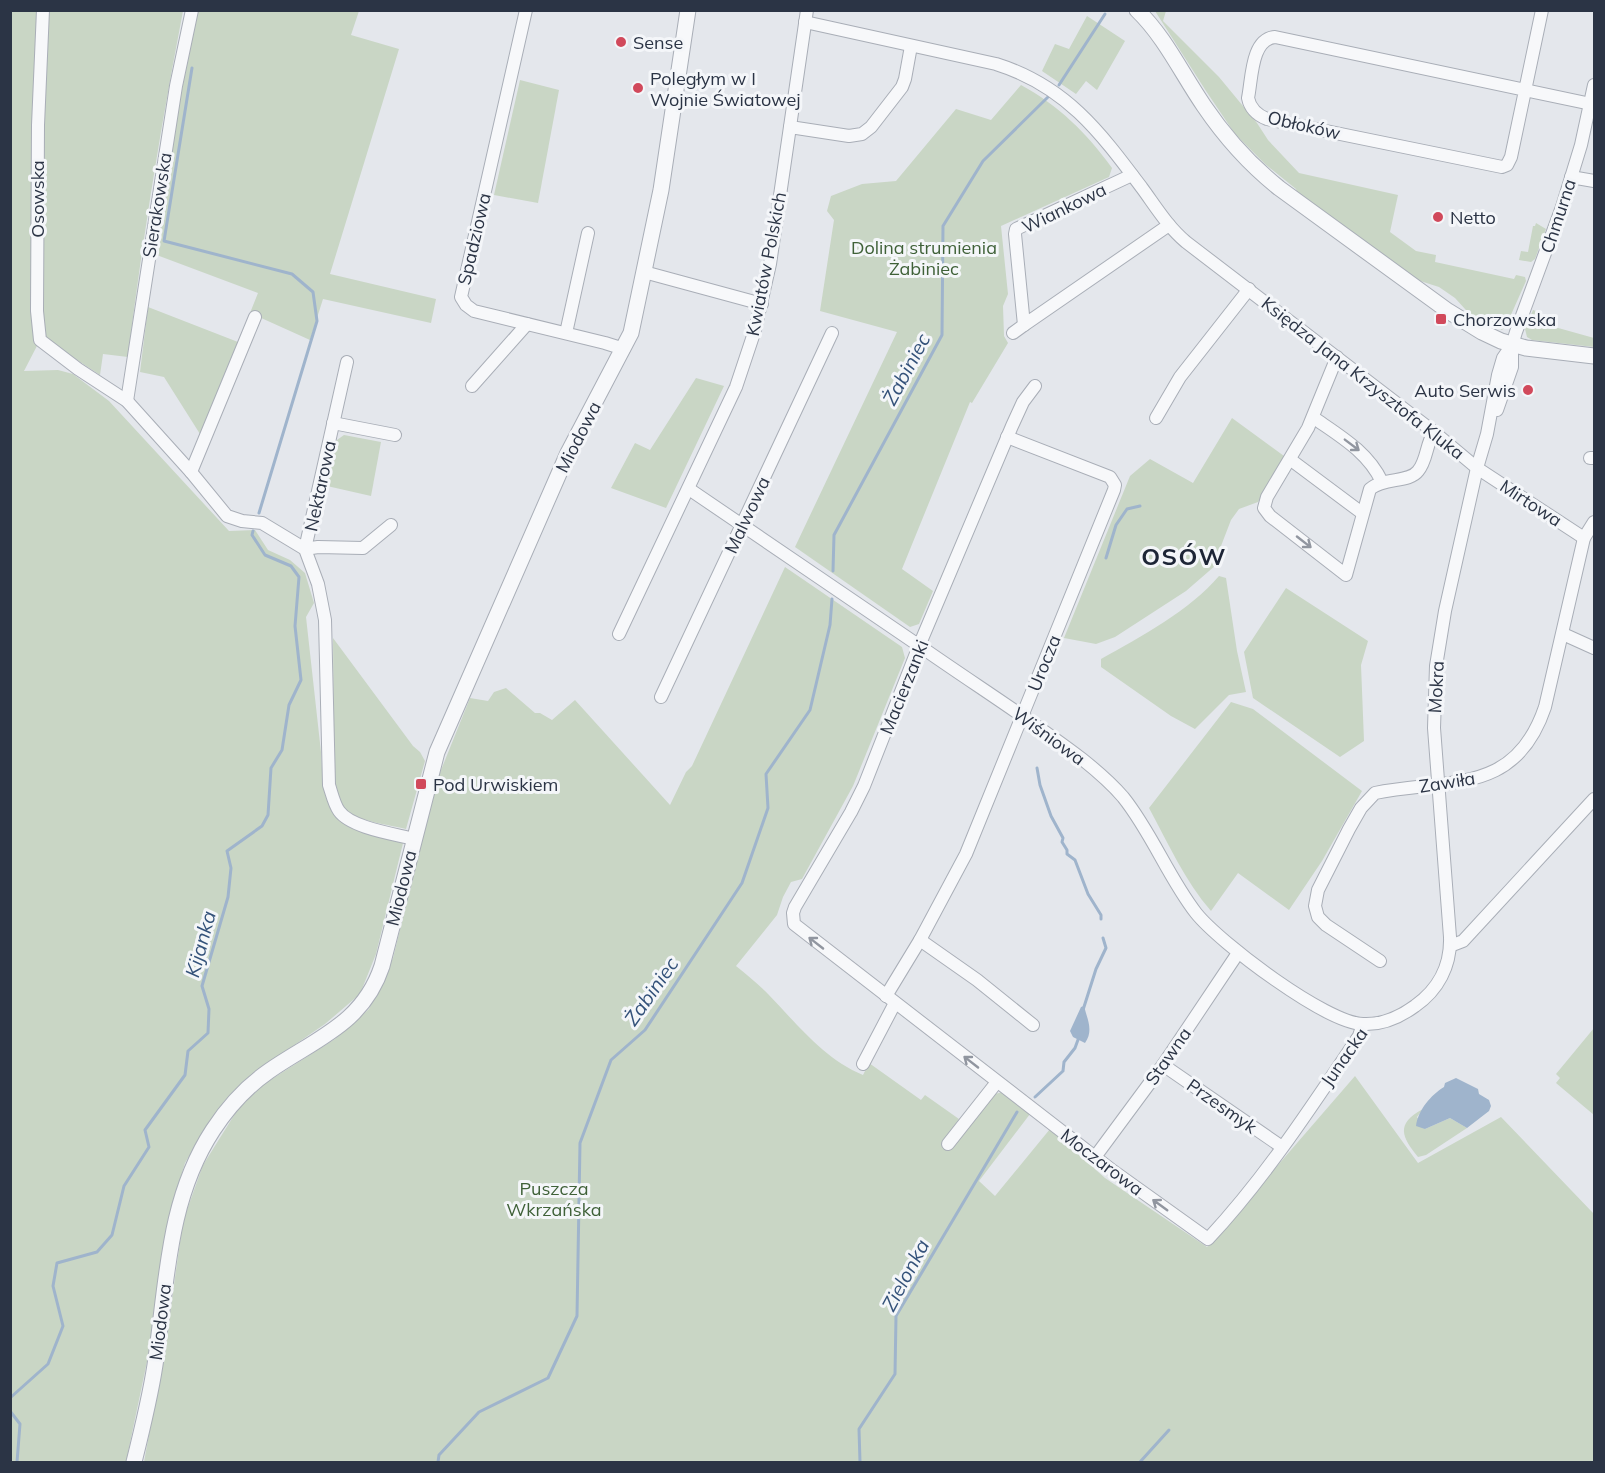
<svg xmlns="http://www.w3.org/2000/svg" width="1605" height="1473" font-family="Mulish,sans-serif">
<rect width="100%" height="100%" fill="#e4e7ec"/>
<g fill="#c9d6c5">
<path d="M10 11H40L39 342 24 371 58 370 73 374 109 401 229 531 255 530 268 550 290 560 305 573 314 603 306 617 321 752 323 786 329 805 385 837 403 843 376 954 360 994 325 1024 258 1070 226 1099 207 1125 185 1163 168 1219 149 1352 126 1462H11Z"/>
<path d="M47 11H183C161 125 142 241 128 357L103 354 100 375 42 337 39 311Z"/>
<path d="M198 11H359L351 35 399 49 330 274 436 299 431 323 323 299 310 340 250 313 258 293 154 254 179 104Z"/>
<path d="M1155 11H1166L1163 21 1219 77 1257 123 1268 140 1299 173 1398 195 1390 232 1416 251 1436 255 1435 262 1514 279 1516 275 1525 277 1526 281 1506 326 1502 330 1497 327 1489 330 1475 320 1455 298 1439 287 1414 279 1298 195 1296 189 1265 164 1235 134 1206 91Z"/>
<path d="M1087 16 1125 41 1097 90 1086 81 1076 94 1042 71 1055 44 1069 49Z"/>
<path d="M520 80 559 90 538 203 494 195Z"/>
<path d="M1021 85C1059 106 1086 132 1112 168L1109 177 1001 226 1008 294 1003 306 1004 336 1008 343 972 403 970 402 902 569 933 591 919 624 910 627 795 547 897 332 820 311 834 220 827 211 831 196 862 184 896 181 956 109 991 120Z"/>
<path d="M1536 223 1546 229 1535 259 1531 262 1519 260 1521 251 1528 252 1533 226H1535Z"/>
<path d="M148 307 238 342 200 434 164 377 140 372Z"/>
<path d="M1533 310 1539 312 1544 324 1594 338V347L1532 340 1527 337 1525 329Z"/>
<path d="M696 378 724 386 666 508 611 488 635 443 650 450Z"/>
<path d="M1232 418 1284 456 1258 502 1239 509 1231 520 1221 546 1216 565 1186 591 1115 637 1096 644 1064 638 1130 476 1150 459 1193 483Z"/>
<path d="M344 435 381 442 371 496 327 486 337 440Z"/>
<path d="M785 567 902 647 905 658 853 786 802 879 791 882 783 897 777 915 736 966C747 975 758 984 768 994 796 1023 824 1059 863 1075L869 1063 921 1100 925 1095 959 1119 944 1141 992 1095 1002 1092 1030 1114 979 1181 995 1196 1050 1129 1105 1178 1207 1247 1355 1076 1418 1163 1501 1117 1594 1214V1462H144L166 1341 183 1221 203 1165 238 1109 264 1084 335 1039 369 1009 393 958 437 780 470 698 488 701 494 692 506 688 535 713H540L552 720 575 700 670 805 686 772 692 766Z"/>
<path d="M1219 576 1226 578 1237 651 1246 692 1229 695 1195 729 1171 716 1101 667V659C1141 637 1190 610 1219 576Z"/>
<path d="M1286 588 1368 641 1361 665 1364 741 1340 757 1253 698 1244 652Z"/>
<path d="M333 638 413 746 420 752 425 761 406 829C391 825 356 821 346 810 339 802 337 787 334 778Z"/>
<path d="M1231 702 1253 709 1362 791 1322 861 1289 910 1238 873 1211 911C1185 881 1168 843 1149 808Z"/>
<path d="M1594 1028V1115L1556 1083 1560 1078 1556 1074Z"/>
<path d="M1423 1109 1417 1117 1425 1129 1450 1118 1467 1128 1426 1155 1418 1157C1402 1137 1395 1124 1423 1109Z"/>
</g>
<g fill="#9fb4cc">
<path d="M1084 1006C1087 1019 1094 1030 1085 1043L1073 1037 1070 1031 1081 1007Z"/>
<path d="M1456 1078 1478 1089 1479 1094 1489 1100 1491 1106 1489 1111 1467 1128 1450 1118 1425 1129 1416 1126C1418 1110 1431 1095 1444 1087L1445 1083Z"/>
</g>
<g fill="none" stroke-linecap="round" stroke-linejoin="round">
<g stroke="#9fb4cc" stroke-width="3">
<path d="M192 68 164 241 292 274 313 292 317 321 259 513"/>
<path d="M1059 85 1105 14"/>
<path d="M1106 558 1116 525 1127 509 1140 506"/>
<path d="M833 571 834 535 942 335 943 226 983 161 1049 96"/>
<path d="M1037 768 1040 785 1051 816 1063 838 1062 842 1067 850V854L1075 860 1088 894 1101 915V919"/>
<path d="M1083 1010 1096 969 1106 948 1103 938"/>
<path d="M1035 1097 1063 1071 1064 1062 1075 1048 1079 1037"/>
<path d="M10 1398 48 1364 63 1326 53 1286 57 1263 97 1252 112 1235 124 1186 149 1147 145 1130 185 1075 188 1051 208 1033 209 1009 202 986 228 897 231 868 227 851 262 826 268 815 271 768 282 750 289 705 301 680 295 626 299 577 291 566 265 555 252 535 253 531"/>
<path d="M10 1411 20 1424 17 1462"/>
<path d="M438 1462 439 1455 479 1412 548 1378 577 1316 580 1143 611 1060 645 1030 742 883 768 808 766 774 810 710 830 625 832 599"/>
<path d="M860 1462 859 1429 895 1374 896 1316 1017 1112"/>
<path d="M1140 1462 1169 1430"/>
</g>
<g stroke="#a9aeb7" stroke-width="14">
<g id="minor">
<path d="M43 10 38 125 37 311 40 340 78 369 127 401 191 472 227 516 242 521 262 523 305 549 318 584 325 620 329 785C332 794 334 804 339 811 351 828 395 834 414 839"/>
<path d="M526 10 461 297 466 305 474 311 605 343 624 349"/>
<path d="M1542 10 1511 157 1507 165 1502 167 1267 119C1257 115 1250 108 1248 98 1252 79 1251 39 1275 37L1591 104"/>
<path d="M805 22 996 64C1066 86 1100 132 1142 188 1156 207 1168 227 1186 242L1434 432 1477 468 1584 538"/>
<path d="M790 127 849 136 862 134 871 127 902 87 905 79 911 46"/>
<path d="M1132 175 1016 229 1015 234 1024 325 1169 225"/>
<path d="M1571 177 1594 181"/>
<path d="M644 272 762 304"/>
<path d="M566 333 588 233"/>
<path d="M1013 333 1024 325"/>
<path d="M1337 357 1308 428 1267 497 1264 508 1270 516 1346 575 1370 489C1384 477 1409 483 1418 471 1427 461 1426 444 1434 432"/>
<path d="M347 362 305 549 318 547 363 548 391 525"/>
<path d="M472 386 527 324"/>
<path d="M1035 386 1023 402 1012 426 919 646 864 786 851 812 795 907 793 913 794 924 1113 1171 1208 1239C1265 1178 1312 1106 1359 1036L1363 1024"/>
<path d="M127 401 176 86 192 10"/>
<path d="M1497 410 1512 367V345L1516 332 1562 207 1581 145 1594 85"/>
<path d="M1156 418 1180 377 1249 289"/>
<path d="M1314 418C1340 436 1368 452 1382 482"/>
<path d="M333 423 395 435"/>
<path d="M1590 458H1594"/>
<path d="M1291 460 1362 513"/>
<path d="M191 472 255 317"/>
<path d="M689 489C768 542 845 596 924 649 977 686 1031 720 1082 759 1097 771 1111 783 1123 797 1152 833 1168 877 1196 913 1220 943 1326 1023 1363 1024 1382 1025 1400 1017 1415 1006 1438 990 1451 966 1450 937L1434 728 1436 666 1445 611 1477 468 1487 434 1498 375 1503 358 1512 345"/>
<path d="M619 634 736 387 755 330 770 264 807 10"/>
<path d="M1563 634 1594 648"/>
<path d="M661 697 832 333"/>
<path d="M920 940 977 980 1033 1025"/>
<path d="M1450 946 1463 941 1594 799"/>
<path d="M1380 961 1326 925 1318 917 1315 906 1318 890 1349 829 1361 808 1375 793C1448 778 1515 796 1545 707L1584 538 1594 522"/>
<path d="M886 996 920 940 966 854 1114 490 1115 485 1110 477 1007 437"/>
<path d="M863 1064 895 1003"/>
<path d="M1163 1065 1282 1147"/>
<path d="M948 1144 997 1082"/>
<path d="M1095 1157 1163 1065 1238 953"/>
</g>
</g>
<g stroke="#a9aeb7" stroke-width="17">
<g id="tertiary">
<path d="M1137 10C1165 37 1182 74 1204 106 1225 137 1249 164 1279 188L1448 311 1482 332 1501 341 1526 348 1594 356"/>
<path d="M134 1462C142 1430 150 1398 155 1365 167 1284 167 1200 213 1130 228 1107 246 1087 269 1071 315 1039 363 1024 382 966L437 752 568 453 631 333 661 190 688 10"/>
</g>
</g>
<use href="#minor" stroke="#f7f8fa" stroke-width="12"/>
<use href="#tertiary" stroke="#f7f8fa" stroke-width="15"/>
</g>
<defs><path id="oneway-shaft" d="M-6 0H5M1.5-3L5.5 0L1.5 3" fill="none" stroke-width="1.6" stroke-linecap="round" stroke-linejoin="round" transform="scale(1.5)"/></defs>
<g stroke="#9196a0">
<use href="#oneway-shaft" transform="translate(1352 445) rotate(37)"/>
<use href="#oneway-shaft" transform="translate(1304 542) rotate(38)"/>
<use href="#oneway-shaft" transform="translate(816 943) rotate(-142)"/>
<use href="#oneway-shaft" transform="translate(971 1062) rotate(-142)"/>
<use href="#oneway-shaft" transform="translate(1160 1205) rotate(-144)"/>
</g>
<g fill="#d1495b" stroke="#f4f6f9" stroke-width="2">
<circle cx="621" cy="42" r="6"/>
<circle cx="638" cy="88" r="6"/>
<circle cx="1438" cy="217" r="6"/>
<rect x="1435" y="313" width="12" height="12" rx="3"/>
<circle cx="1528" cy="390" r="6"/>
<rect x="415" y="778" width="12" height="12" rx="3"/>
</g>
<g text-anchor="middle" dominant-baseline="central" stroke-width="6" stroke-linejoin="round" paint-order="stroke">
<g font-size="18" fill="#2b3445" stroke="#f4f6f9" text-anchor="start">
<text x="633" y="42">Sense</text>
<text x="650" y="78">Poległym w I<tspan x="650" dy="21">Wojnie Światowej</tspan></text>
<text x="1450" y="217">Netto</text>
<text x="1453" y="319">Chorzowska</text>
<text x="1516" y="390" text-anchor="end">Auto Serwis</text>
<text x="433" y="784">Pod Urwiskiem</text>
</g>
<g font-size="18" fill="#2b3445" stroke="#f4f6f9">
<text transform="translate(1304 125) rotate(13)">Obłoków</text>
<text transform="translate(37 199) rotate(-90)">Osowska</text>
<text transform="translate(157 205) rotate(-81)">Sierakowska</text>
<text transform="translate(1064 208) rotate(-26)">Wiankowa</text>
<text transform="translate(1558 216) rotate(-72)">Chmurna</text>
<text transform="translate(474 239) rotate(-77)">Spadziowa</text>
<text transform="translate(766 264) rotate(-79)">Kwiatów Polskich</text>
<text transform="translate(1363 378) rotate(38)">Księdza Jana Krzysztofa Kluka</text>
<text transform="translate(578 437) rotate(-63)">Miodowa</text>
<text transform="translate(320 486) rotate(-78)">Nektarowa</text>
<text transform="translate(1531 503) rotate(33)">Mirtowa</text>
<text transform="translate(747 515) rotate(-65)">Malwowa</text>
<text transform="translate(1044 663) rotate(-68)">Urocza</text>
<text transform="translate(904 687) rotate(-68)">Macierzanki</text>
<text transform="translate(1436 687) rotate(-87)">Mokra</text>
<text transform="translate(1049 736) rotate(36)">Wiśniowa</text>
<text transform="translate(1447 782) rotate(-9)">Zawiła</text>
<text transform="translate(401 888) rotate(-76)">Miodowa</text>
<text transform="translate(1168 1056) rotate(-55)">Stawna</text>
<text transform="translate(1344 1057) rotate(-55)">Junacka</text>
<text transform="translate(1222 1106) rotate(35)">Przesmyk</text>
<text transform="translate(1102 1162) rotate(37)">Moczarowa</text>
<text transform="translate(160 1322) rotate(-83)">Miodowa</text>
</g>
<g font-size="18" fill="#3f6138" stroke="#f4f6f9">
<text x="924" y="247">Dolina strumienia<tspan x="924" dy="21">Żabiniec</tspan></text>
<text x="554" y="1188">Puszcza<tspan x="554" dy="21">Wkrzańska</tspan></text>
</g>
<g font-size="20" font-style="italic" fill="#34527a" stroke="#f4f6f9">
<text transform="translate(906 369) rotate(-62)">Żabiniec</text>
<text transform="translate(200 944) rotate(-75)">Kijanka</text>
<text transform="translate(651 991) rotate(-55)">Żabiniec</text>
<text transform="translate(905 1275) rotate(-62)">Zielonka</text>
</g>
<g font-size="24" font-weight="bold" letter-spacing="1.5" fill="#1d2536" stroke="#f4f6f9">
<text x="1184" y="556">OSÓW</text>
</g>
</g>
<rect width="1605" height="1473" fill="none" stroke="#2b3445" stroke-width="24"/>
</svg>
